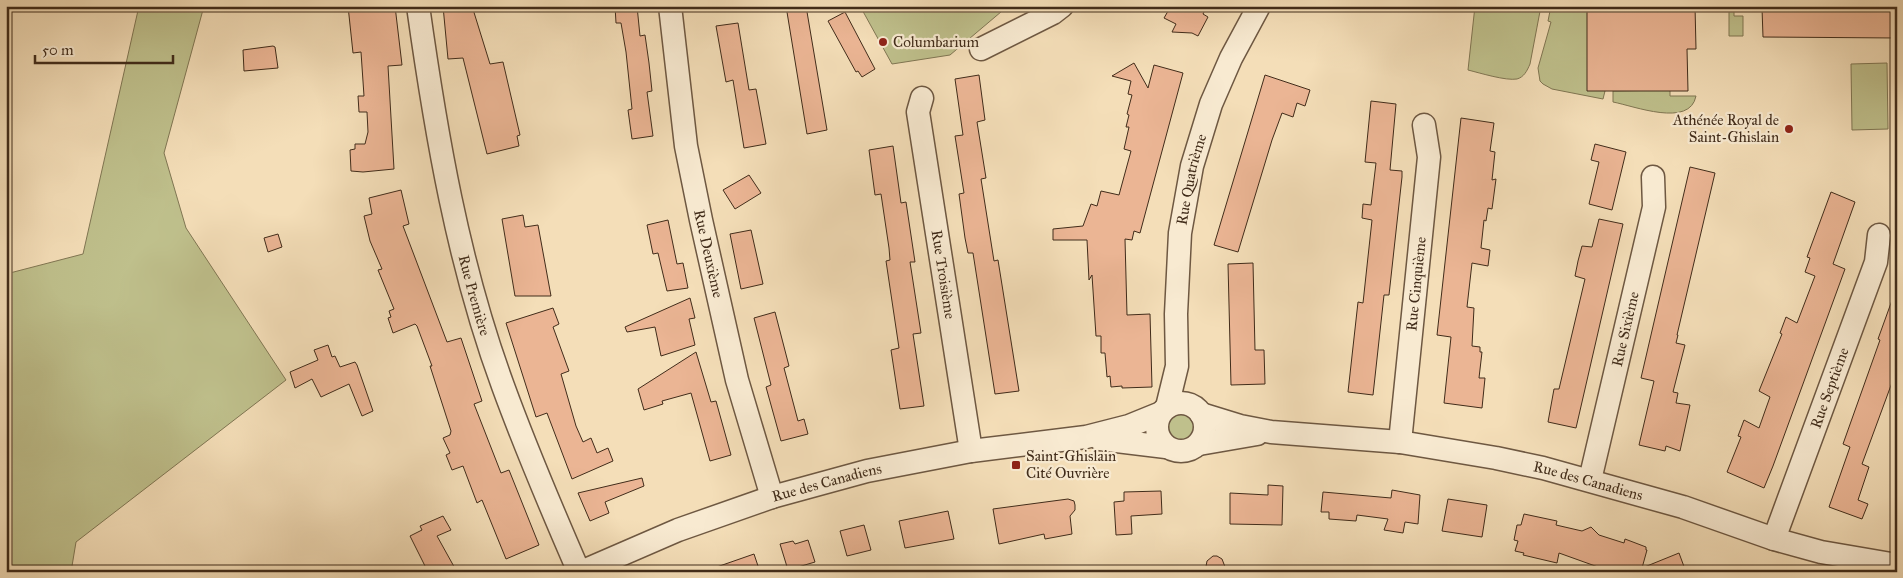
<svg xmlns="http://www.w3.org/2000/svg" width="1903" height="578" font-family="'IM FELL Great Primer',serif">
<rect width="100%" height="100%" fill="#f4deb8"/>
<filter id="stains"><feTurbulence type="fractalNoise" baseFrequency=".004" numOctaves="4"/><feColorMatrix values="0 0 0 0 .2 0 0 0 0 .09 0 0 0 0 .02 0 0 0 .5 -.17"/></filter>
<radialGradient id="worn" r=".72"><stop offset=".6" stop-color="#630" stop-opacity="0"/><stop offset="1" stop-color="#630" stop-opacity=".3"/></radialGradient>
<g fill="#bfc08c" stroke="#807653">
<path d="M139 6H204L164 153 186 228 286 380 76 542 71 572H6V274L83 254Z"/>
<path d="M860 6H1008L950 55 892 64Z"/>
<path d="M1475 6H1541L1530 64C1527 71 1524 77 1517 79 1506 81 1480 73 1468 70Z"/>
<path d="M1551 6H1587L1605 91 1603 99 1552 89 1543 84 1540 81 1538 68 1551 22 1548 21Z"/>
<path d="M1729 6H1734V16H1743V36H1729Z"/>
<path d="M1893 56H1897V110H1894Z"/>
<path d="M1887 63 1888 129 1852 130 1851 64Z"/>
<path d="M1670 90V96H1696C1690 128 1634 106 1613 102V91Z"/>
<circle cx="1181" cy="427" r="14"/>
</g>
<g fill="#ebb594" stroke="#412c1a">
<path d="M348 6H395L402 65 388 66 394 169 363 172 351 171 350 150 355 149V144H365L368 132 367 112H359L358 96H364L361 52 353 53Z"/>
<path d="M443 6H472L490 64 503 62 520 135 517 136 519 146 487 154 463 58 448 59Z"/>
<path d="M615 6H637L640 36 645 35 649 63 652 91 647 92 653 136 632 139 628 110 632 109 626 52 621 23H616Z"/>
<path d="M786 6H806L827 130 807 134Z"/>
<path d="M1171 6H1207L1203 14 1208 17 1198 36 1192 33 1172 32 1176 24 1164 18Z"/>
<path d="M1587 6H1695L1696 49H1687L1688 91H1587Z"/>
<path d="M1799 6 1897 7V38L1763 37 1762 8Z"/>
<path d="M845 12 875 69 862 77 858 71 856 72 828 21Z"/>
<path d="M738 23 749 90 756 89 766 144 744 148 733 80 726 82 716 26Z"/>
<path d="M273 46 275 47 278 68 244 71 243 50Z"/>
<path d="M1134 63 1148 88 1154 65 1183 73 1140 233 1134 231 1132 240 1125 239 1127 315 1150 314 1152 387 1122 388V386L1111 387 1110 376 1107 377 1105 353H1101V336H1096L1092 275 1089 280 1087 240H1053V229L1083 226 1091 204 1097 206 1101 191 1119 195 1131 151 1124 149 1129 127H1126L1129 115 1127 114 1132 95 1128 94 1131 81 1112 76Z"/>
<path d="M979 75 985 120 977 122 986 178 981 179 994 261 998 260 1019 391 995 394 973 253H968L965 238 959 194 964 193 955 136 963 135 955 79Z"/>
<path d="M1265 75 1310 90 1305 106 1297 103 1293 117 1282 113 1272 140 1238 252 1214 245Z"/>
<path d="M1371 101 1396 104 1390 170 1402 171V177L1389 295H1384L1373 395 1348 392 1358 302 1363 303 1372 220 1362 218 1363 204 1371 205 1376 163 1365 162Z"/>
<path d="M1461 118 1494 123 1490 151 1495 152 1492 180 1496 179 1492 209 1488 208 1486 221 1484 220 1481 248 1490 250 1488 266 1472 263 1467 307 1474 308 1472 346 1480 347V352H1482L1479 378H1485L1482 408 1444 403 1451 337 1437 335Z"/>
<path d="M1595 144 1626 152 1612 210 1589 204 1599 162 1591 160Z"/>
<path d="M893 146 901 203 906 202 915 262H910L921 333 913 334 924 406 900 409 891 350 899 348 886 261 890 260 889 248 881 194 875 195 869 150Z"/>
<path d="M1690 167 1715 173 1677 335H1678L1676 343 1685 345 1673 392 1678 393 1676 403 1690 405 1680 451 1666 446 1665 451 1639 445 1654 381 1641 378Z"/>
<path d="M749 175 761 193 735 209 723 190Z"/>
<path d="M401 190 409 224 403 226 447 342 461 338 482 401 474 404 501 473 509 470 539 545 506 559 482 500 477 503 463 466 452 470 446 455 450 453 443 438 450 435 451 431 430 366H432L417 326 415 324 393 333 388 318 391 317 389 311 394 309 378 270 382 269 370 241 364 216 372 214 369 198Z"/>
<path d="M1831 192 1855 202 1833 264 1845 269 1773 466 1764 488 1727 472 1741 437 1738 436 1744 420 1759 428 1765 411 1770 397 1759 391 1782 334 1780 333 1786 317 1797 323 1815 276 1805 272 1810 258 1807 257Z"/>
<path d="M523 215 525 227 538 225 551 296H515L502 219Z"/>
<path d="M1599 219 1623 224 1576 428 1548 422 1554 389H1559L1585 279 1575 276 1578 261 1582 246 1592 247Z"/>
<path d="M668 220 677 264 683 263 688 288 667 291 658 253 653 254 647 225Z"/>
<path d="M751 230 763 284 741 289 730 234Z"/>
<path d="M278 234 282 247 268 252 264 238Z"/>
<path d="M1253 263 1255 350H1264L1265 384 1231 385 1228 264Z"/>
<path d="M1895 292 1897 369 1862 464 1869 467 1858 500 1868 504 1862 519 1829 507 1850 447 1843 444 1880 340 1878 339Z"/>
<path d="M690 298 695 318 689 319 695 345 661 356 655 327 627 332 625 327Z"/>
<path d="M553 308 559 324 553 327 569 371 561 374 576 426 583 442 591 438 597 453 608 448 613 461 572 479 547 413 536 417 506 323Z"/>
<path d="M775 312 789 366 784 368 798 421 804 419 808 434 781 441 766 387 771 385 754 318Z"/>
<path d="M328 345 332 357 335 356 340 367 355 362 357 365 373 411 362 416 349 384 321 397 312 379 295 388 290 372 318 360 314 350Z"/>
<path d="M696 352 711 402 716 401 731 455 710 461 691 393 662 401 663 404 644 410 638 389Z"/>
<path d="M642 478 644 486 605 502 609 513 590 521 578 493Z"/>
<path d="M1268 485 1283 486 1282 525 1230 524V493L1268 495Z"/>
<path d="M1392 490 1420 495 1418 524 1405 522 1403 533 1384 530 1388 519 1357 515 1356 521 1329 519V512H1321L1323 492 1391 498Z"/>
<path d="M1161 491 1162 514 1131 516 1132 534 1116 535 1114 502 1124 501V492Z"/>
<path d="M1068 499 1074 501 1075 505V510L1070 516 1072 534 1045 539 1044 534 999 544 993 509Z"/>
<path d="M1448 499 1487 505 1482 537 1442 531Z"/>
<path d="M948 511 954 539 905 548 899 521Z"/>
<path d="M1524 514 1557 521 1556 525 1582 531 1591 527 1599 535 1624 543 1625 539 1646 547V550H1647L1642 568 1679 553 1686 572H1612L1559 553 1557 563 1523 555 1524 553 1515 551 1518 541 1514 540 1517 525H1521Z"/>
<path d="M443 516 451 530 437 536 457 572H428L410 536 422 530 420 526Z"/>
<path d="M864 525 871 550 847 556 840 531Z"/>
<path d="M808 540 815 562 788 570 780 544 793 541 795 544Z"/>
<path d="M754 554 760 572H711V569Z"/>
<path d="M1213 556H1217L1222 559 1227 572H1205L1207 561Z"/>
</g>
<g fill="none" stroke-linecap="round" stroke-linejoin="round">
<g stroke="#6e5842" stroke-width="25">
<g id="minor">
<path id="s1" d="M418 6C436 134 458 264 503 386 526 449 552 510 579 572"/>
<path id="s2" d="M670 6 686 146 701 220 737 380 772 497"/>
<path d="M981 49 1053 13 1062 6"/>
<path id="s3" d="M922 98 918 112 971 451"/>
<circle cx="1181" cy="427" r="24"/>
<path id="s4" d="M1167 407 1177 366 1176 314 1180 233 1192 166 1211 104 1231 58 1259 6"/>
<path id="s5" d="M1201 414 1240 426 1271 432 1400 442 1496 458 1543 468 1683 507 1774 539 1821 552 1897 565"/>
<path d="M1100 439 1166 447"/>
<path id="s6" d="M1400 442 1429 157 1424 125"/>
<path d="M1199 444 1257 434"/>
<path id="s7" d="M1590 480 1654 207 1653 177"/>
<path id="s8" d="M1774 539 1876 262 1879 235"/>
<path id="s9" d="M581 572 678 530 772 497 867 471 971 451 1086 437 1129 426 1161 413"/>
</g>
</g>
<use href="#minor" stroke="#f8ead1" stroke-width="22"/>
</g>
<g fill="#8f2418" stroke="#f8ead1" stroke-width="2">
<circle cx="883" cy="42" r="5"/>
<circle cx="1789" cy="129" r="5"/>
<rect x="1011" y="460" width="10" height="10" rx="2.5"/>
</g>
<g text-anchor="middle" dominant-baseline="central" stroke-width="4.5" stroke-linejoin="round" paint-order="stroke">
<g font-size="15" fill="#412c1a" stroke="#f8ead1" text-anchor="start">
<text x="893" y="42">Columbarium</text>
<text x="1779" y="120" text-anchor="end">Athénée Royal de<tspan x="1779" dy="17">Saint-Ghislain</tspan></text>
<text x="1026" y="456">Saint-Ghislain<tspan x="1026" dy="17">Cité Ouvrière</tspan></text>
</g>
<g font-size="15" fill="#412c1a" stroke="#f8ead1">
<text stroke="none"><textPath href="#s4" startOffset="230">Rue Quatrième</textPath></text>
<text stroke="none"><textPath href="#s2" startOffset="251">Rue Deuxième</textPath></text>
<text stroke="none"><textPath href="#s3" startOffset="179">Rue Troisième</textPath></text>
<text stroke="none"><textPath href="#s6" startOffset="159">Rue Cinquième</textPath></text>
<text stroke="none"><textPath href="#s1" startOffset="295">Rue Première</textPath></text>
<text stroke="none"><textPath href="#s7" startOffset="155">Rue Sixième</textPath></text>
<text stroke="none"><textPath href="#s8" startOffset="161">Rue Septième</textPath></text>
<text stroke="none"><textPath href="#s5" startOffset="394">Rue des Canadiens</textPath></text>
<text stroke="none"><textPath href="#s9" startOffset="262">Rue des Canadiens</textPath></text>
</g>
</g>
<rect width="1903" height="578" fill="none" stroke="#f4deb8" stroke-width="25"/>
<rect x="8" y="8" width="1888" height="563" fill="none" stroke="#412c1a" stroke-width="2.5"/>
<rect x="12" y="12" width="1878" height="553" fill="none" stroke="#412c1a"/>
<path d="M35 55v8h138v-8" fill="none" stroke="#412c1a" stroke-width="2.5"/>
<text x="42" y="55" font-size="15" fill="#412c1a" stroke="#f8ead1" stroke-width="4" paint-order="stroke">50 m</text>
<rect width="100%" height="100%" filter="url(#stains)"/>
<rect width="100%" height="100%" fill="url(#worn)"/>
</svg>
